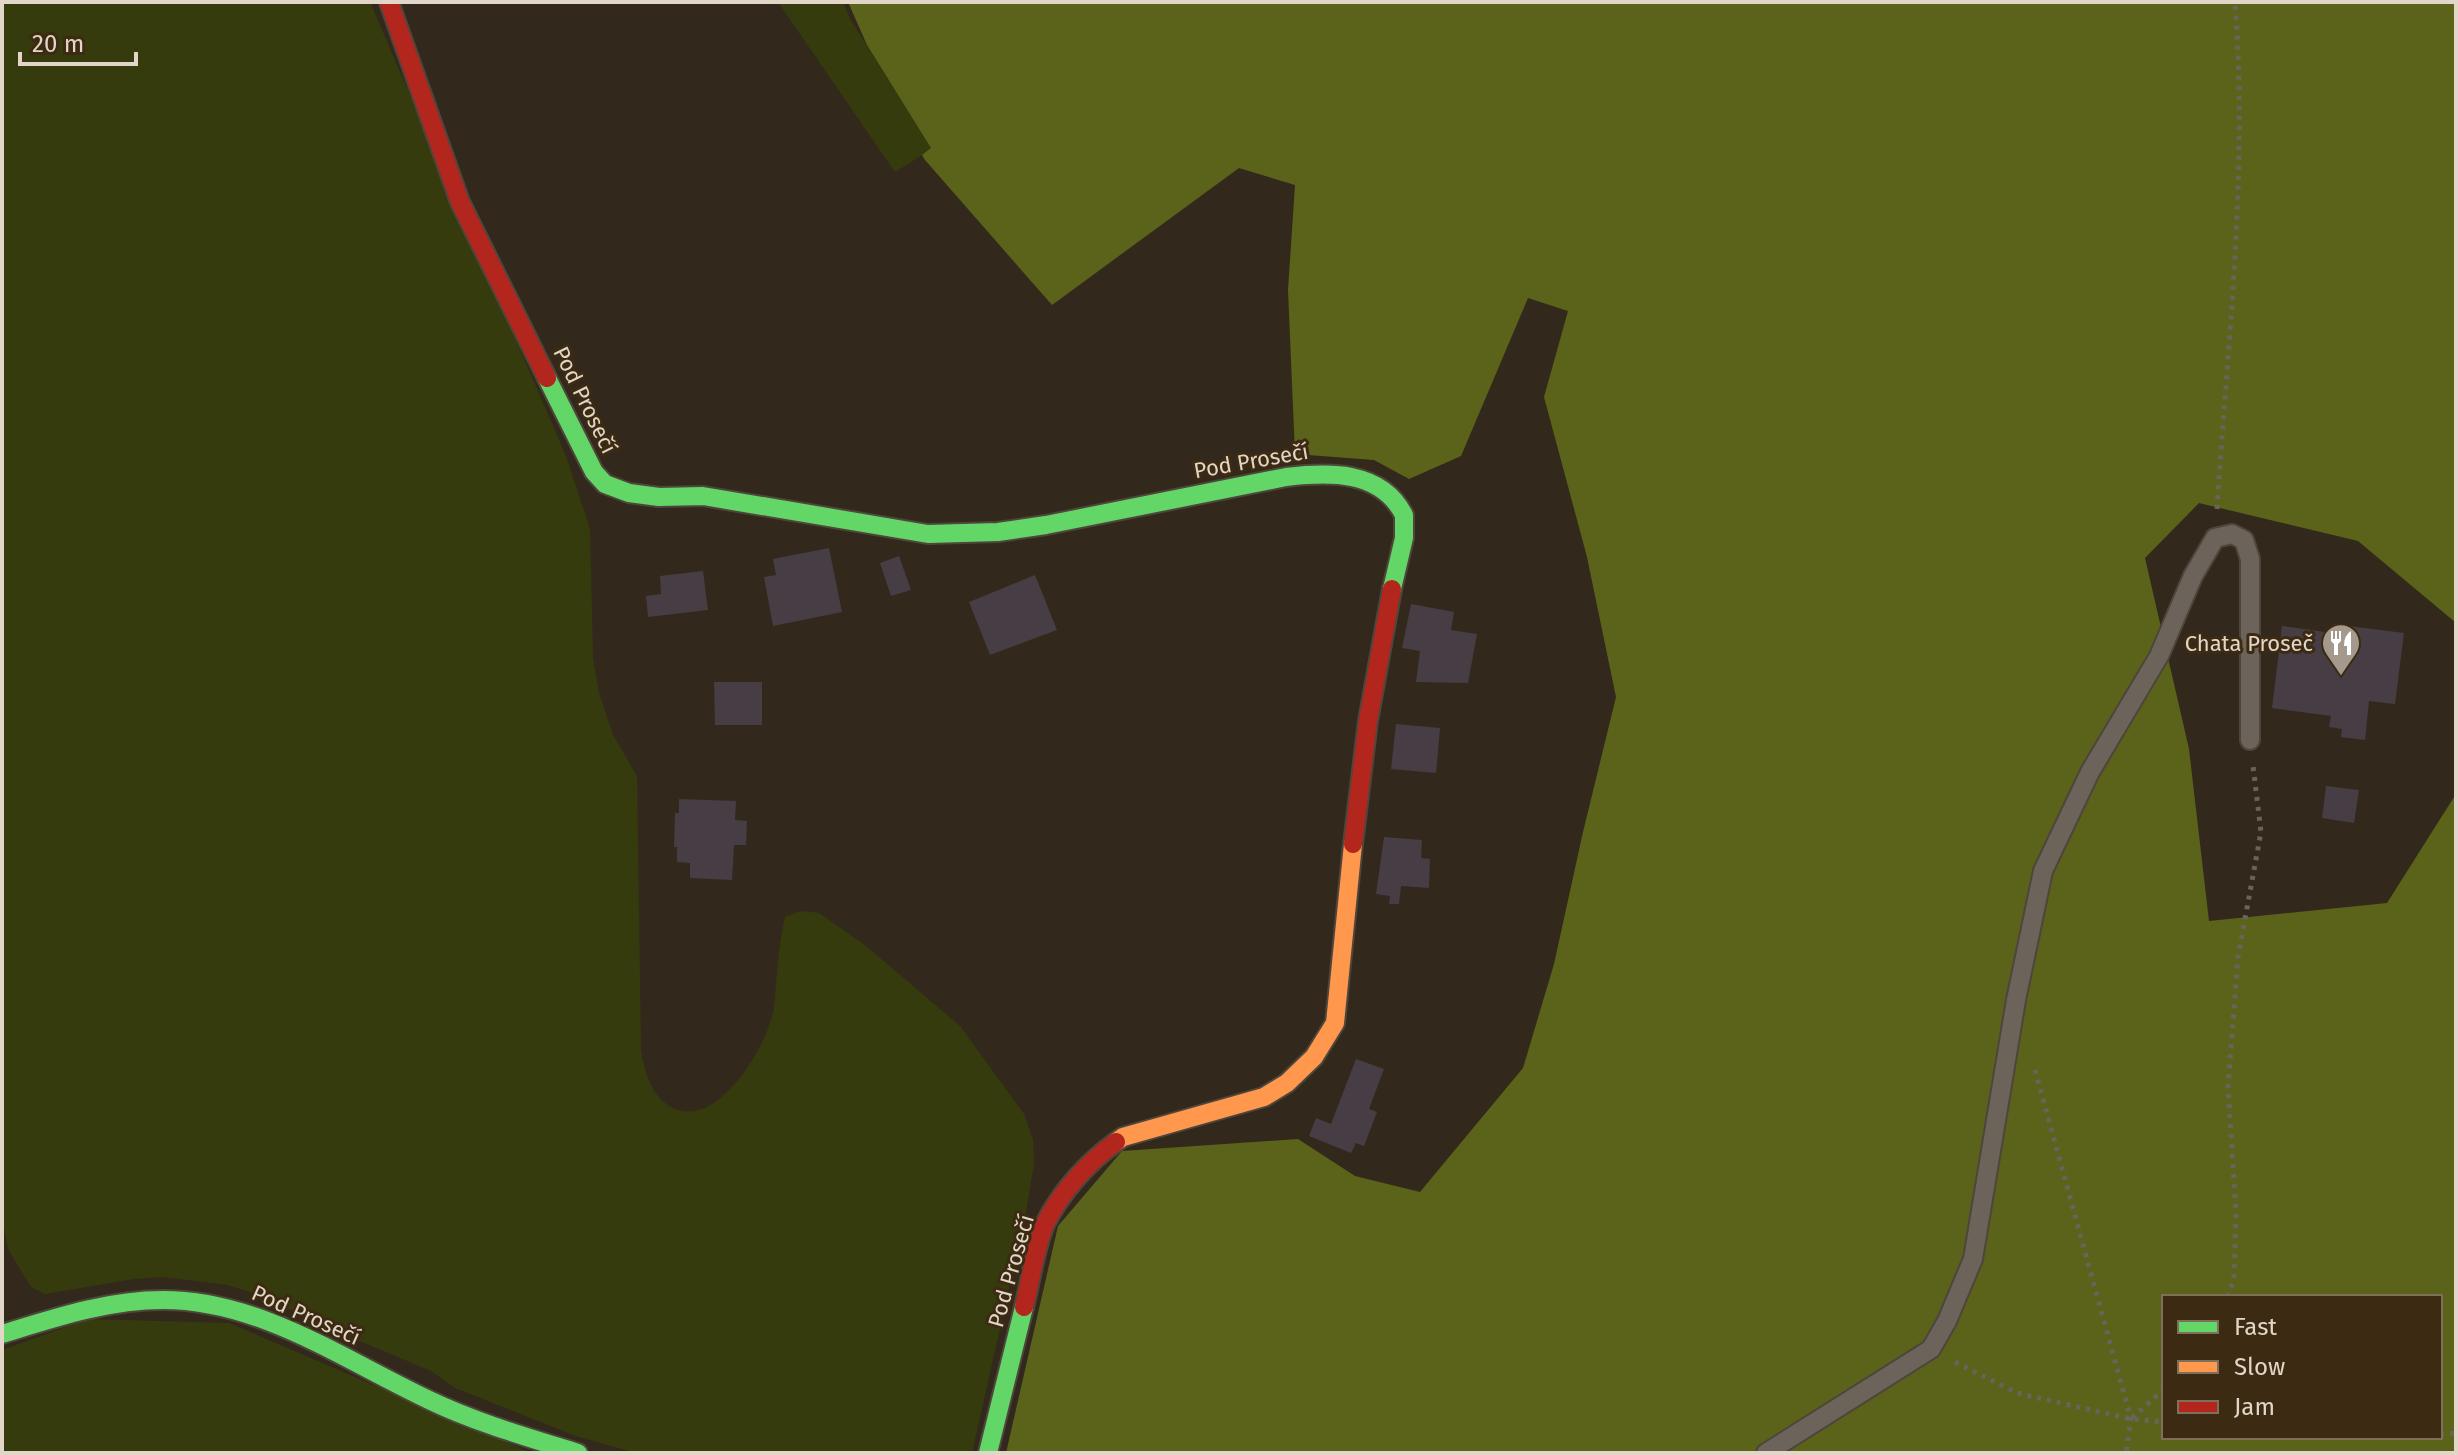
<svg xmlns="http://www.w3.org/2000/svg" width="2458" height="1455" font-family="'Fira Sans',sans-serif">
<rect width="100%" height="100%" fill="#32291c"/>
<g fill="#363b0e">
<path d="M2 2H370L566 456 590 529 593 659 599 693 613 735 637 776 641 1051C645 1074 653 1102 678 1110 720 1123 761 1053 771 1020 775 1009 775 995 776 984 778 961 780 939 785 917L801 911 819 913 866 946 960 1026 1024 1114 1033 1140 1034 1164 1026 1212 972 1453H636L576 1436 455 1388 431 1371 317 1323 265 1297 228 1285 163 1277 134 1279 45 1294 31 1287 8 1249 2 1217Z"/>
<path d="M778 2H843L850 19 932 149 895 172Z"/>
<path d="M88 1319 229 1323 532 1453H2V1350Z"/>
</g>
<path fill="#5b631a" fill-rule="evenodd" d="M848 2H2456V649L2455 622 2358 541 2199 503 2145 558 2189 749 2209 921 2387 903 2456 794V1453H1006L1058 1226 1122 1151 1298 1139 1355 1176 1420 1192 1523 1068 1554 964 1583 832 1616 697 1587 557 1544 397 1568 311 1528 298 1461 456 1409 479 1374 460 1295 454 1288 290 1295 185 1239 168 1052 305 925 160 922 155 931 148 867 45ZM2164 1297H2440V1437H2164Z"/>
<g fill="#473d44">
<path d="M829 548 842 612 773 626 764 577 776 575 773 559Z"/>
<path d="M899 556 911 590 891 596 880 563Z"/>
<path d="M703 571 708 610 648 617 646 596 661 594 660 576Z"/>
<path d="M1035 575 1057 630 990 655 969 602Z"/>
<path d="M1411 604 1454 612 1451 630 1477 634 1468 683 1416 682 1420 651 1402 648Z"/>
<path d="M2333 624 2404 633 2395 704 2369 701 2365 740 2341 737 2342 729 2329 727 2331 716 2272 708 2282 626 2332 633Z"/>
<path d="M714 682H762V725H715Z"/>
<path d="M1396 724 1440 728 1436 773 1391 769Z"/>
<path d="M2326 786 2359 790 2354 823 2322 818Z"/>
<path d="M679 799 736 801 735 820 747 821 746 845H734L732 880 690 878V863L677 862V847H674L675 813H679Z"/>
<path d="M1384 837 1422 840 1421 858 1430 859 1429 888 1401 886 1399 904H1389L1390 896 1376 894Z"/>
<path d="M1356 1059 1384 1069 1369 1109 1377 1112 1364 1146 1356 1143 1351 1153 1309 1136 1316 1118 1331 1124Z"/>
</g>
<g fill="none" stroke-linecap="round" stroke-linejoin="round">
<g stroke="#4e453b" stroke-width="22">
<path id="lane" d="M1766 1453 1931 1349 1947 1321 1973 1259 2016 1000 2043 871 2090 772 2159 656 2193 576 2215 538 2232 534 2244 540 2250 559V740"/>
</g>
<g stroke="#4e453b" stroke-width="22">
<g id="fast">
<path d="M547 378 594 472 605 484 629 493 659 497 703 496 928 534 998 532 1046 525 1286 477C1329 472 1381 470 1404 515V538L1392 589"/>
<path d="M2 1334C54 1318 107 1300 163 1300 260 1300 344 1360 429 1400 477 1423 527 1437 578 1453"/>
<path d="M988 1453 1024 1307"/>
</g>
</g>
<g stroke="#4e453b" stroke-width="22">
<path id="slow" d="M1116 1142 1123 1137 1264 1097 1287 1083 1314 1057 1335 1023 1353 844"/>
</g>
<g stroke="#4e453b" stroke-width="22">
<g id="jam">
<path d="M389 2 460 202 547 378"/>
<path d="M1353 844 1368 721 1392 589"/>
<path d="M1024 1307C1030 1284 1036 1242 1046 1222 1062 1191 1088 1162 1116 1142"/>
</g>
</g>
<g stroke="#69635a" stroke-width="5" stroke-dasharray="4 6" stroke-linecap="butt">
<path d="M2217 509C2228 341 2248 170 2235 2"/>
<path d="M2035 1070 2131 1419 2126 1453"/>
<path d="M2228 1297 2234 1277 2236 1213 2228 1088 2238 957 2261 832 2253 766"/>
<path d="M1955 1362 2017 1393 2131 1419 2164 1422"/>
<path d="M2132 1418 2164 1389"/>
<path d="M2440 1434 2456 1433"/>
</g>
<use href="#lane" stroke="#6c645b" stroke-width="18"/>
<use href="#fast" stroke="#63d668" stroke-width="18"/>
<use href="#slow" stroke="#ff974d" stroke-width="18"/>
<use href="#jam" stroke="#b3261e" stroke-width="18"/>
</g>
<defs>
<g id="restaurant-pin" transform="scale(2)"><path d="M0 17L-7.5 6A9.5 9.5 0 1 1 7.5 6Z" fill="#a4998c" stroke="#3c2a12"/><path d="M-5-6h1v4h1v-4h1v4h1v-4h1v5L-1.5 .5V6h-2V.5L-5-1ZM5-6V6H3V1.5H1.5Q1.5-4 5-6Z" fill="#fff"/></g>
</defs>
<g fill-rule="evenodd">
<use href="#restaurant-pin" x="2341" y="643"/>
</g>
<g text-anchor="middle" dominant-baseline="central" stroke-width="6" stroke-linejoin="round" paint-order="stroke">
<g font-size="22" fill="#e2d6c8" stroke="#3c2a12">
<text transform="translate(585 400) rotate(64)">Pod Prosečí</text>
<text transform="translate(1251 461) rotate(-10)">Pod Prosečí</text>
<text transform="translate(1011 1271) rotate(-74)">Pod Prosečí</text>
<text transform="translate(306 1315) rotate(24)">Pod Prosečí</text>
</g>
<g font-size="22" fill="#e2d6c8" stroke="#3c2a12" text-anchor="end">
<text x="2313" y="643">Chata Proseč</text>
</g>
</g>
<rect width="2458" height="1455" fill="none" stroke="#e2d6c8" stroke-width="8"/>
<rect x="2162" y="1295" width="280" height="144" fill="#3c2a12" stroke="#7e6f5b" stroke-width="2"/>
<rect x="2178" y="1321" width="40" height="12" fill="#63d668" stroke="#7e6f5b" stroke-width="2"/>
<text x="2234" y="1335" font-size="24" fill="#e2d6c8">Fast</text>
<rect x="2178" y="1361" width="40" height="12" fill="#ff974d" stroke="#7e6f5b" stroke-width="2"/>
<text x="2234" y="1375" font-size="24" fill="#e2d6c8">Slow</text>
<rect x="2178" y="1401" width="40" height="12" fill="#b3261e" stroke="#7e6f5b" stroke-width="2"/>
<text x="2234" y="1415" font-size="24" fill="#e2d6c8">Jam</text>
<path d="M20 52v12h116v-12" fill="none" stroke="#e2d6c8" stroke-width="4"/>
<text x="32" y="52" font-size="24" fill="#e2d6c8" stroke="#3c2a12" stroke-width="6" paint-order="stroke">20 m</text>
</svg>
